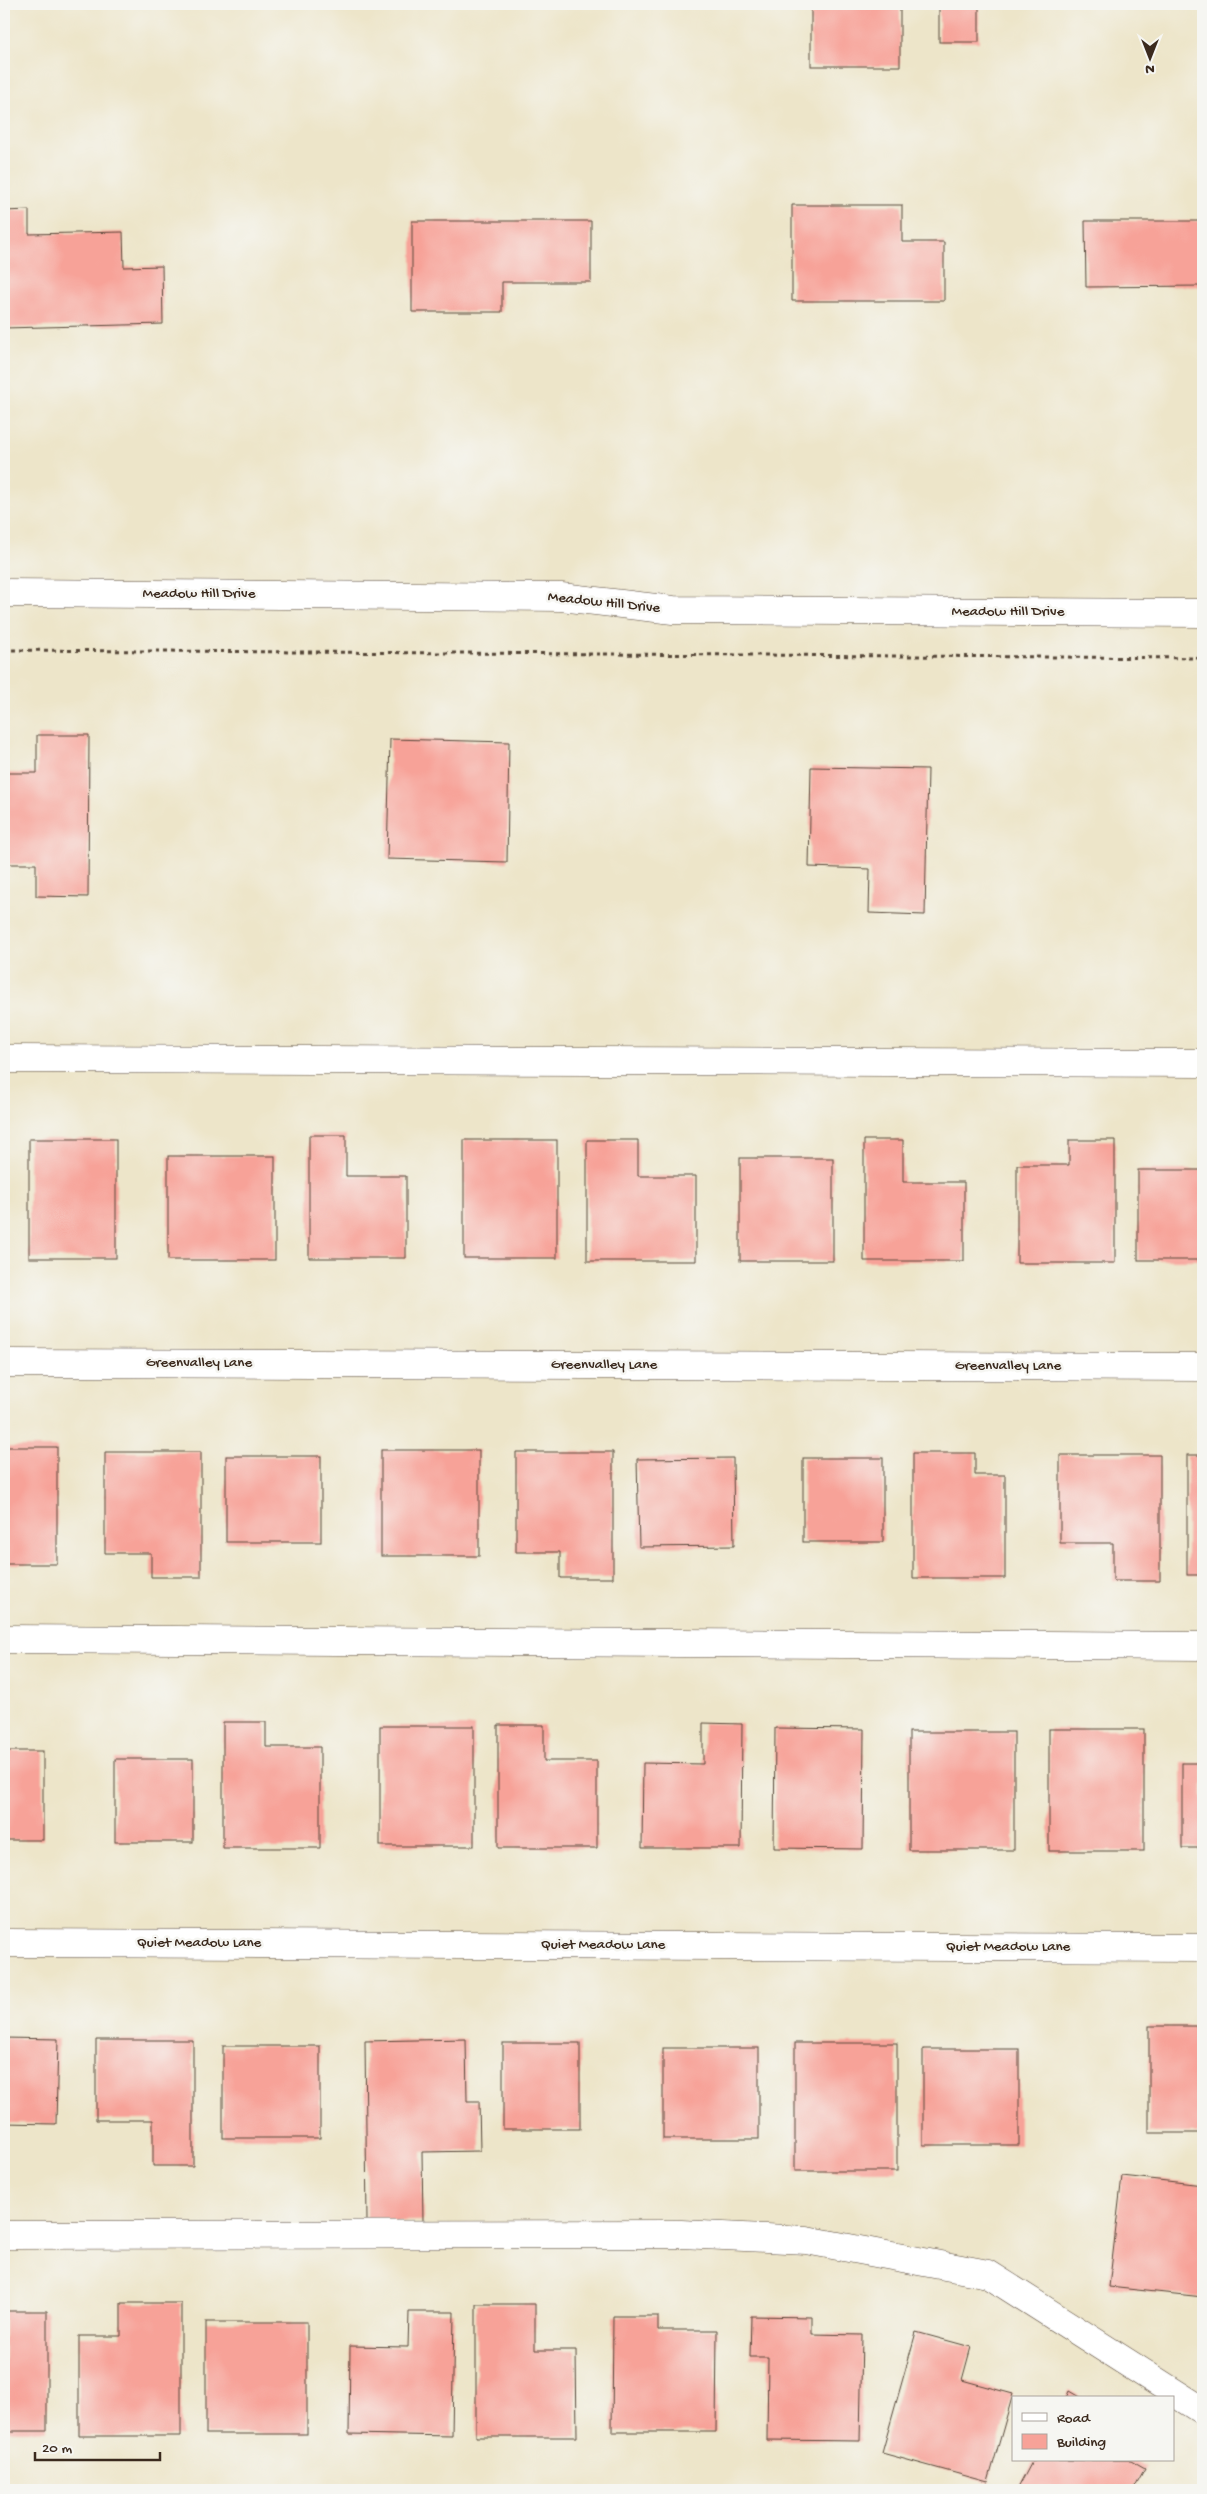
<svg xmlns="http://www.w3.org/2000/svg" width="1207" height="2494" font-family="'Gochi Hand',sans-serif">
<rect width="100%" height="100%" fill="#f6f6f2"/>
<filter id="ink" filterUnits="userSpaceOnUse"><feTurbulence type="fractalNoise" baseFrequency=".02" numOctaves="2"/><feDisplacementMap in="SourceGraphic" scale="10" xChannelSelector="R" yChannelSelector="G"/><feConvolveMatrix kernelMatrix="1 2 1 2 8 2 1 2 1" color-interpolation-filters="sRGB"/></filter>
<filter id="wash" filterUnits="userSpaceOnUse"><feTurbulence type="fractalNoise" baseFrequency=".0096" numOctaves="4" result="noise"/><feDisplacementMap in="SourceGraphic" scale="20" xChannelSelector="R" yChannelSelector="G"/><feGaussianBlur stdDeviation="1.12" result="paint"/><feColorMatrix in="noise" values="0 0 0 0 0 0 0 0 0 0 0 0 0 0 0 0 0 1.4 0 .05"/><feComposite in="paint" operator="in"/></filter>
<g filter="url(#wash)">
<rect width="100%" height="100%" fill="#ede5c9"/>
<g id="blocks">
<g fill="#f7a298">
<rect x="811" y="4" width="89" height="62"/>
<rect x="939" y="4" width="40" height="38"/>
<path d="M792 205H902V242H944V301H792Z"/>
<path d="M29 210V234L123 232 124 267 162 266 163 324 4 328V211Z"/>
<path d="M412 221H591V282H502V312H412Z"/>
<path d="M1085 221H1203V286L1086 287Z"/>
<path d="M37 735H89L88 897 36 896V864H4V773H37Z"/>
<path d="M390 739 509 742 507 862 387 859Z"/>
<path d="M811 767 928 769 925 915 869 913 870 869 809 867Z"/>
<path d="M309 1135H346V1176H406V1258H309Z"/>
<rect x="29" y="1139" width="87" height="119"/>
<rect x="464" y="1140" width="93" height="118"/>
<path d="M587 1140H638V1176H696V1261H587Z"/>
<path d="M864 1140H903V1182H964V1261H864Z"/>
<path d="M1069 1140H1115V1263H1017V1165H1069Z"/>
<rect x="168" y="1156" width="107" height="104"/>
<rect x="740" y="1158" width="93" height="103"/>
<rect x="1138" y="1170" width="65" height="90"/>
<rect x="4" y="1447" width="53" height="117"/>
<rect x="381" y="1450" width="98" height="106"/>
<path d="M105 1452H201V1577H151V1553H105Z"/>
<path d="M516 1452H613V1578H560V1552H516Z"/>
<path d="M913 1453H975V1475H1005V1578H913Z"/>
<path d="M1060 1455H1160V1581H1113V1543H1060Z"/>
<rect x="1187" y="1455" width="16" height="120"/>
<rect x="226" y="1456" width="95" height="86"/>
<path d="M733 1458 734 1546 639 1547 637 1459Z"/>
<rect x="803" y="1458" width="80" height="84"/>
<path d="M223 1722H266V1747H320V1848H223Z"/>
<path d="M703 1723 742 1724 741 1848H642L643 1763 703 1764Z"/>
<path d="M498 1725H544V1761H597V1848H498Z"/>
<rect x="380" y="1726" width="94" height="120"/>
<path d="M775 1728 864 1729 863 1849 774 1848Z"/>
<rect x="1049" y="1729" width="95" height="122"/>
<rect x="909" y="1732" width="105" height="118"/>
<rect x="4" y="1751" width="39" height="89"/>
<rect x="115" y="1759" width="78" height="83"/>
<rect x="1182" y="1763" width="21" height="85"/>
<rect x="1149" y="2026" width="54" height="107"/>
<path d="M4 2038 58 2039 56 2124 4 2123Z"/>
<path d="M466 2039 467 2101H479L480 2151 422 2152 423 2221 367 2222 365 2041Z"/>
<path d="M96 2040H193V2166H153V2120H96Z"/>
<rect x="503" y="2043" width="77" height="86"/>
<rect x="795" y="2043" width="102" height="128"/>
<rect x="223" y="2046" width="97" height="92"/>
<rect x="663" y="2048" width="96" height="91"/>
<rect x="923" y="2049" width="96" height="96"/>
<path d="M1122 2176 1203 2185V2297L1109 2287Z"/>
<path d="M121 2303H181V2436H79V2336H121Z"/>
<path d="M476 2304H535V2350H576L577 2437H476Z"/>
<path d="M5 2311H47V2431H4Z"/>
<path d="M409 2312H454L452 2436 349 2434 350 2346 408 2347Z"/>
<path d="M613 2316H658V2330H717L716 2432H612Z"/>
<path d="M751 2316 812 2317V2334L862 2335 860 2441 767 2440 768 2357H750Z"/>
<rect x="206" y="2322" width="101" height="112"/>
<path d="M916 2332 971 2347 962 2380 1013 2394 988 2482 882 2453Z"/>
<path d="M1069 2391 1081 2398H1066Z"/>
<path d="M1033 2460H1131L1145 2468 1133 2490H1017Z"/>
</g>
</g>
</g>
<g filter="url(#ink)">
<use href="#blocks" fill-opacity="0" stroke="#564638" stroke-width="1"/>
<g fill="none" stroke-linecap="round" stroke-linejoin="round">
<g stroke="#564638" stroke-width="29">
<g id="minor">
<path d="M4 593 561 597 673 610 1203 613"/>
<path d="M4 1059 1203 1063"/>
<path d="M4 1363 1203 1367"/>
<path d="M4 1639 1203 1646"/>
<path d="M4 1943 1203 1948"/>
<path d="M4 2235 681 2234 806 2240 988 2274 1203 2411"/>
</g>
</g>
<path stroke="#564638" stroke-width="3" stroke-dasharray="4 4" stroke-linecap="butt" d="M4 650 1203 658"/>
<use href="#minor" stroke="#fff" stroke-width="28"/>
</g>
</g>
<g text-anchor="middle" dominant-baseline="central" stroke-width="5" stroke-linejoin="round" paint-order="stroke">
<g font-size="15" fill="#3b2a1e" stroke="#f6f6f2">
<text x="199" y="594">Meadow Hill Drive</text>
<text transform="translate(604 603) rotate(6)">Meadow Hill Drive</text>
<text x="1008" y="612">Meadow Hill Drive</text>
<text x="199" y="1363">Greenvalley Lane</text>
<text x="604" y="1365">Greenvalley Lane</text>
<text x="1008" y="1366">Greenvalley Lane</text>
<text x="199" y="1943">Quiet Meadow Lane</text>
<text x="603" y="1945">Quiet Meadow Lane</text>
<text x="1008" y="1947">Quiet Meadow Lane</text>
</g>
</g>
<rect width="1207" height="2494" fill="none" stroke="#f6f6f2" stroke-width="20"/>
<rect x="1012" y="2396" width="162" height="65" fill="#f6f6f2" stroke="#aba49d"/>
<rect x="1022" y="2413" width="25" height="8" fill="#ffffff" stroke="#aba49d"/>
<text x="1057" y="2422" font-size="15" fill="#3b2a1e">Road</text>
<rect x="1022" y="2434" width="25" height="15" fill="#f7a298" stroke="#aba49d"/>
<text x="1057" y="2446" font-size="15" fill="#3b2a1e">Building</text>
<g transform="translate(1150 58) rotate(180)" stroke="#f6f6f2" stroke-width="4" paint-order="stroke">
<path d="M0-4L9 19L0 12L-9 19Z" fill="#3b2a1e"/>
<text y="-8" font-size="14" font-weight="bold" text-anchor="middle" fill="#3b2a1e">N</text>
</g>
<path d="M35 2452v8h125v-8" fill="none" stroke="#3b2a1e" stroke-width="2.5"/>
<text x="42" y="2452" font-size="15" fill="#3b2a1e" stroke="#f6f6f2" stroke-width="4" paint-order="stroke">20 m</text>
</svg>
